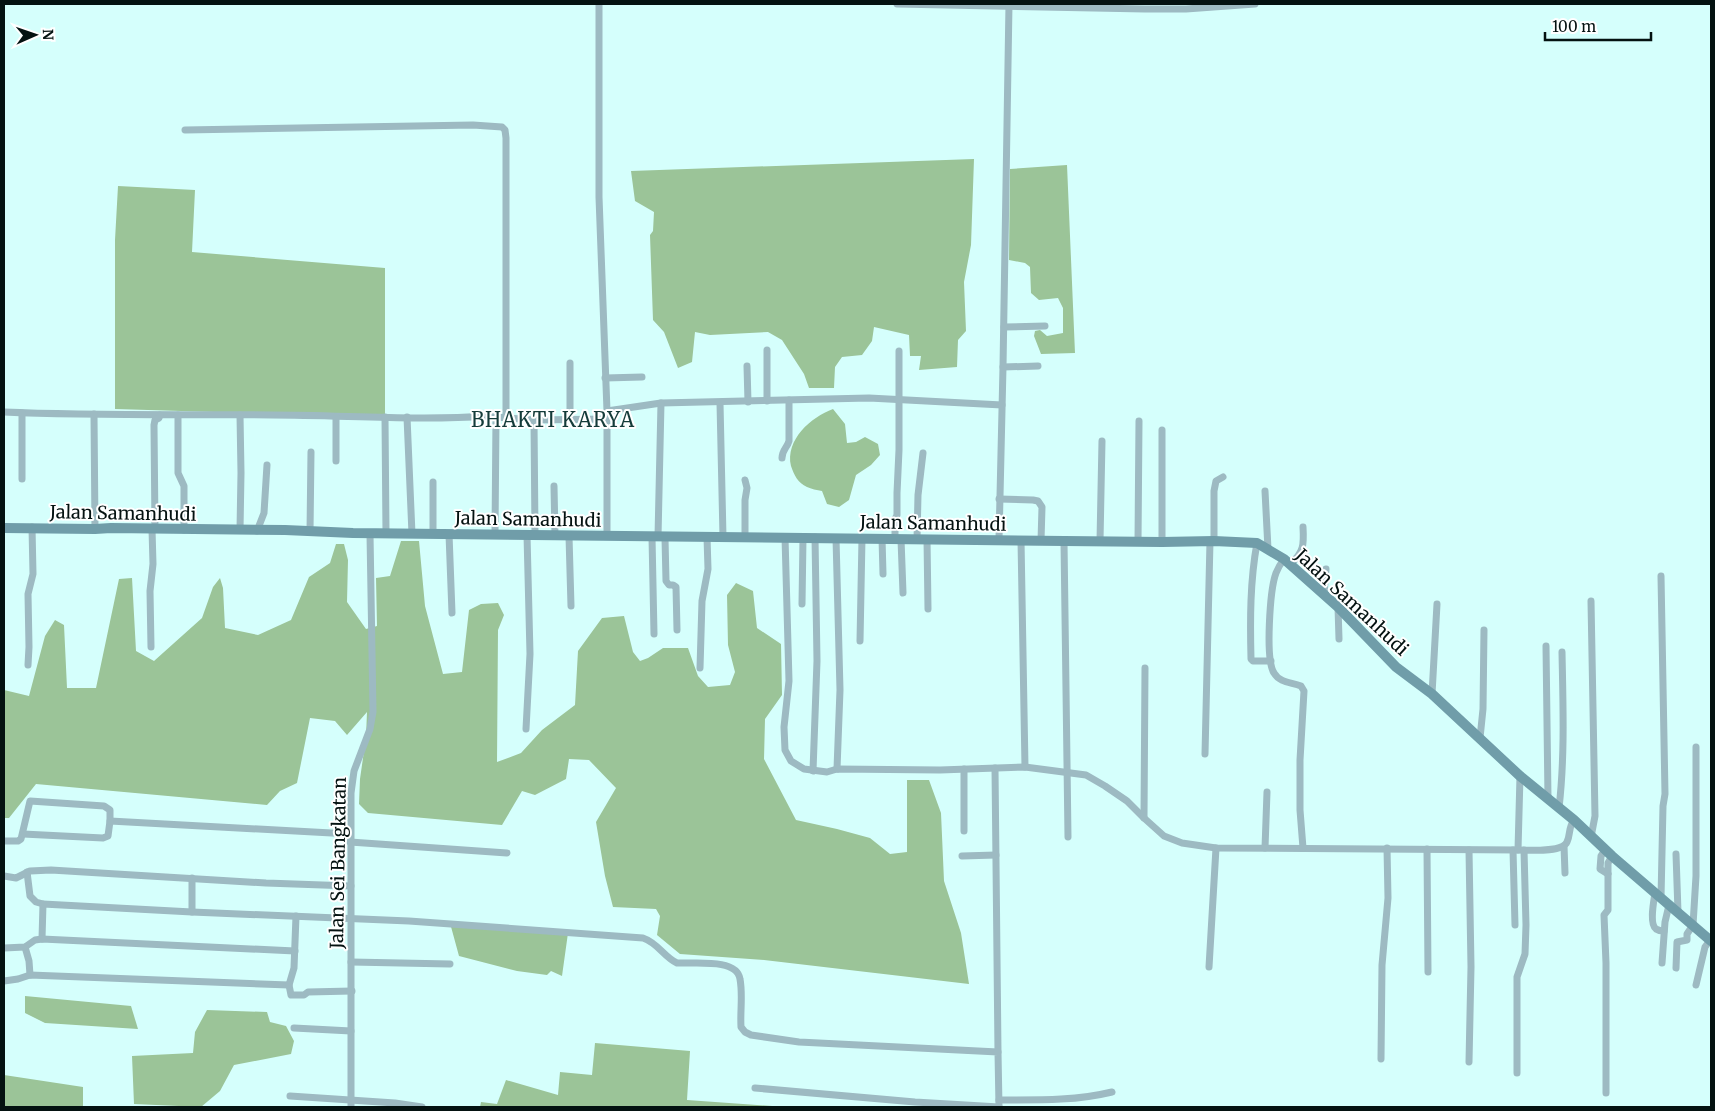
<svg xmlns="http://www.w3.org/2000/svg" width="1715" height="1111" font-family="Merriweather,serif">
<rect width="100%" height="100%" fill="#d5fffc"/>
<g fill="#9bc498">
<path d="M974 159 971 245 964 282 966 331 958 340 957 367 919 370 921 356H910L909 335 874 327 872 341 862 355 842 357 835 367 834 388H809L804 374 782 340 768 332 710 335 695 332 692 362 678 368 664 332 653 320 650 235 653 231 654 212 635 201 631 171Z"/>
<path d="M1067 165 1075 353 1041 354 1034 336 1035 331 1040 330 1047 336 1063 333V308L1058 298 1039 300 1031 293 1030 267 1025 263 1009 260 1010 169Z"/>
<path d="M118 186 195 190 192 252 385 268V417L115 409V240Z"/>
<path d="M833 409 845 424 847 443 856 442 865 437 878 444 880 455 871 465 856 475 849 500 839 507 827 504 822 491C817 490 811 489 807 487 798 483 794 475 791 466 785 440 811 417 833 409Z"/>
<path d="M401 541H419L425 606 443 674 462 672 469 610 481 604 498 603 504 615 498 630 497 762 521 753 542 730 575 705 578 651 602 618 624 616 633 652 640 661 648 658 663 648H688L698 676 708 687 730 685 735 672 728 645 727 595 736 583 753 591 757 628 781 644 782 695 765 719 764 759 796 820 837 829 870 838 890 854 907 852V780H929L941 813 944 881 961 933 969 984 764 960 680 954 657 935 660 916 656 909 613 907 605 876 596 822 616 788 589 760 569 759 566 779 535 795 522 791 502 825 368 813 359 804 360 779 366 737 367 712 347 735 335 721 310 718 297 783 280 791 267 805 36 784 9 818H4V690L29 696 45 636 55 620 64 625 67 688H96L119 579 132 578 136 651 154 661 202 618 213 587 220 578 223 588 225 628 258 635 291 620 309 577 330 563 336 544H344L348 560 347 602 366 629 377 626 376 578 390 576Z"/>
<path d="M450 923 568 933 562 976 551 971 547 975 517 971 459 956Z"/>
<path d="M25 996 131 1006 138 1029 45 1023 25 1013Z"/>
<path d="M207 1010 267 1012 270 1022 286 1026 294 1041 291 1054 234 1065 220 1091 201 1107 134 1104 132 1056 193 1053 195 1032Z"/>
<path d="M595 1043 690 1051 687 1100 786 1107H480L481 1102 497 1104 506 1080 558 1095 560 1072 592 1075Z"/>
<path d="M4 1075 83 1087V1107H4Z"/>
</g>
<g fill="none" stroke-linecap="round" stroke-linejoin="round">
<g stroke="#9dbac2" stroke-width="7">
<path d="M599 4V197L607 411V536"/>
<path d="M897 4 1145 9H1186L1255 4"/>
<path d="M185 130 473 125 502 127 505 130 506 138V418"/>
<path d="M1004 327 1045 326"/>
<path d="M767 350V401"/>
<path d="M747 366 748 402"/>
<path d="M1003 367 1038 366"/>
<path d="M605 378 642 377"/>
<path d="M720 403 723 537"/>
<path d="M607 411 661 403 869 398 1002 405"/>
<path d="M4 412C93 416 183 414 272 415 344 415 416 421 488 416L496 417"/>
<path d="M22 413V479"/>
<path d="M94 414 95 529"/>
<path d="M178 415V473L184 486V530"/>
<path d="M240 415 241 473 240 530"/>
<path d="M336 417V461"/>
<path d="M385 417 386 534"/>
<path d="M407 417 412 534"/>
<path d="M570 419V363"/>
<path d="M534 420 535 535"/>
<path d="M782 458C782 450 787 448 789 441V400"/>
<path d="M554 486 555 536"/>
<path d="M1265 491 1268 549"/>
<path d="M999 499 1033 500 1038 501 1042 507 1041 541"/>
<path d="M155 529 154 425 155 420 159 418 160 415"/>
<path d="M257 531 264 513 267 465"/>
<path d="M310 532 311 452"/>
<path d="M433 534V482"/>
<path d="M449 534 452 613"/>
<path d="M495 534 496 417 534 420 607 419"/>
<path d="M569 536 571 606"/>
<path d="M652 537 654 634"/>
<path d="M658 537 661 403"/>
<path d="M745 537V500L747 488 745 480"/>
<path d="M785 537 789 681 784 727 785 750 791 761 804 769 827 772 837 769 940 770 1025 767 1086 775 1105 786 1127 801 1144 818 1164 836 1182 843 1216 848 1518 850C1529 850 1562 853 1567 842 1571 833 1568 828 1574 820"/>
<path d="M665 538 666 581 669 585H673L676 587 677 630"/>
<path d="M836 538 840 690 837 769"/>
<path d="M882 538 883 574"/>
<path d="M895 539V519L897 515V493L899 450V351"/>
<path d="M901 539 903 593"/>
<path d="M917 539 918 495 923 453"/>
<path d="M927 539 928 609"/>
<path d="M999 539 1003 367 1009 4"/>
<path d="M1021 540 1025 767"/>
<path d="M1064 541 1068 837"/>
<path d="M1100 541 1102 441"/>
<path d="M1214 541V491L1216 481 1223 477"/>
<path d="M1138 542 1139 421"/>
<path d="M1162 542V430"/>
<path d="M1257 543C1250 581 1250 620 1251 659L1253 661H1271"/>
<path d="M1284 559C1281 563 1278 568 1276 573 1270 589 1265 659 1274 673 1280 683 1291 682 1301 686L1304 691 1300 760V810L1303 848"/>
<path d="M1290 564C1304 553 1304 544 1303 527"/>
<path d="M1661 576 1665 794 1663 806 1661 898"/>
<path d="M1324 595 1326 569"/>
<path d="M802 604 803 538"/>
<path d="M1338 607 1339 639"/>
<path d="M860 641 862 538"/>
<path d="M1546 646 1548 798"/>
<path d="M151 647 150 591 153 564 152 529"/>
<path d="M28 665 29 647 28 594 33 574 32 527"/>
<path d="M700 668 702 601 708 569 707 537"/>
<path d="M1432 694 1437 604"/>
<path d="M526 729 530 654 527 535"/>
<path d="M1480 738 1483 709 1484 630"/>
<path d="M1205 754 1210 541"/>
<path d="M995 768 998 1052"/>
<path d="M813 771 817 661 815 537"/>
<path d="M1559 808C1565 756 1563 704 1562 652"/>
<path d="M1144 818 1145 668"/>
<path d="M964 831V769"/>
<path d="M23 834 103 838 108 836 110 821 350 834"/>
<path d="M1591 837 1595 816 1591 601"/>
<path d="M4 841H18L21 839 30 801 104 806 110 810V821"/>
<path d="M350 842 507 853"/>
<path d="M1564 846 1565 873"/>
<path d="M1265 848 1267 792"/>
<path d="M1427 849 1428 972"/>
<path d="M1469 850 1471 967 1469 1062"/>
<path d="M1513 850 1515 925"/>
<path d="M1518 850 1520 776"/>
<path d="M1605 850 1601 856 1600 869 1608 874"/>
<path d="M1676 854 1678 912"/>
<path d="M962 856 996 855"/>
<path d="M27 872 30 896 36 902 43 904"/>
<path d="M4 876 16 878 30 871 51 870 266 883 351 886"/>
<path d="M1655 893C1654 900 1649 924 1656 929 1659 931 1662 931 1664 931"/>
<path d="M192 912V878"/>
<path d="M42 939 43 904 192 912 409 921 643 938C658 943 664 957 677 963 694 964 737 958 740 979 743 995 740 1011 741 1027L745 1032 751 1035 799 1042 998 1052 999 1107"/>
<path d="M25 947 29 961 30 975"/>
<path d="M4 948 25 947 35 940 42 939 295 951"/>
<path d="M351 962 450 964"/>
<path d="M1662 963 1665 922 1669 905"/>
<path d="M1209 967 1216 848"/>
<path d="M1676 968 1677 942 1687 940V934L1693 925 1696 876V747"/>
<path d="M4 981 18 979 30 975 289 985 294 968 296 916"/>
<path d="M289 985 291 995H304L308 992 352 991"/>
<path d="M1696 985 1705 947 1711 939"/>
<path d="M294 1028 351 1031"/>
<path d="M1381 1059 1382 965 1388 898 1387 848"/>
<path d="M1517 1073V977L1525 954 1526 925 1524 850"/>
<path d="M755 1088 915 1102 999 1107"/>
<path d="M1606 1093V963L1604 915 1608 910V863L1612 856"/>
<path d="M290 1096 395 1103 422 1107"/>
<path d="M999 1100C1037 1100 1075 1101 1112 1092"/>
<path d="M351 1107V793L354 771 370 729 373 712 370 534"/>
</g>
<path stroke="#709da9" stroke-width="10" d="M4 528 95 529 111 528 285 530 353 533 1162 542 1214 541 1257 543 1284 559 1338 607 1396 667 1432 694 1520 776 1574 820 1612 856 1711 941"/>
</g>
<g text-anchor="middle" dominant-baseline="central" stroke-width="4" stroke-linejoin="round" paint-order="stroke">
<g font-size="18" fill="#041211" stroke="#fff">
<text transform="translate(123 513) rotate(1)">Jalan Samanhudi</text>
<text transform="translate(528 519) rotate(1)">Jalan Samanhudi</text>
<text transform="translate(933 523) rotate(1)">Jalan Samanhudi</text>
<text transform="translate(1352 602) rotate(43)">Jalan Samanhudi</text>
<text transform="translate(338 863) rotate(-89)">Jalan Sei Bangkatan</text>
</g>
<g font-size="20" letter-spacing="1" fill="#153c3a" stroke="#fff">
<text x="553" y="419">BHAKTI KARYA</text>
</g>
</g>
<rect width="1715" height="1111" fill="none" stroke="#041211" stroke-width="10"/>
<g transform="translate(35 35) rotate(88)" stroke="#ffffff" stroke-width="4" paint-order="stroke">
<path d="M0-4L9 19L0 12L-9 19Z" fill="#041211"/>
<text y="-8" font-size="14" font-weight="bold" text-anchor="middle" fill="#041211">N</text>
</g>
<path d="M1545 32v8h106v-8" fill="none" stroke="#041211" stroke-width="2.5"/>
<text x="1552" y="32" font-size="15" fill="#041211" stroke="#ffffff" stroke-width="4" paint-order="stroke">100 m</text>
</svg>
